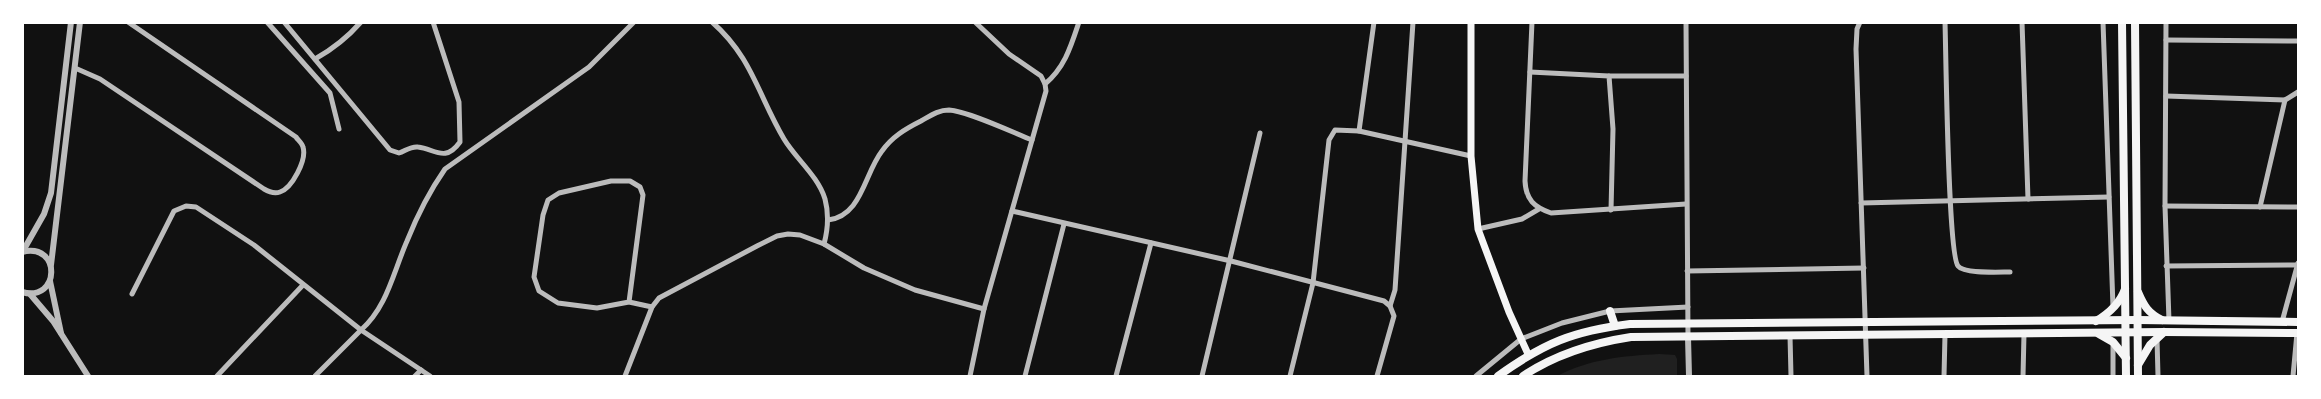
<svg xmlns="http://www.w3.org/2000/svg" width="2321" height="399" font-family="'Open Sans',sans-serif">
<rect width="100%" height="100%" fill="#111"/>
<path fill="#202020" d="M1659 354 1675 355 1677 359V376H1557C1590 359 1622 356 1659 354Z"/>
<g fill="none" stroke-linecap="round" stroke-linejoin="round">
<g stroke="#bcbcbc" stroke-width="5">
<path d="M267 22 330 93 339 129"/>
<path d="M284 22 390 150 399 153C405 151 411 146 418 147 435 149 445 163 460 142L459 102 433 22"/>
<path d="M712 22C752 57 758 95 784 139 796 159 818 176 825 199 829 214 828 229 824 244"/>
<path d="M1532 22 1525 181C1526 200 1534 207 1551 213L1686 204"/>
<path d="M1686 22 1688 337"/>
<path d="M1860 22 1857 29 1856 49 1867 376"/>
<path d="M1945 22C1946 53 1948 254 1958 266 1964 274 1999 272 2010 272"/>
<path d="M2022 22 2028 199"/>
<path d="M2103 22 2113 307"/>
<path d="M2166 22 2165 206 2169 321"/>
<path d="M2166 40 2298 41"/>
<path d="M315 59C333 49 347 38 361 22"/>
<path d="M75 68 100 79 264 189C269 192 274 194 280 192 292 188 307 160 303 147 302 143 298 140 296 137L128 22"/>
<path d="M1530 72 1609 76 1613 129 1611 210"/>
<path d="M1609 76H1686"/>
<path d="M1045 84C1065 67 1071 46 1079 22"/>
<path d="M2166 96 2285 100"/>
<path d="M1359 131 1374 22"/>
<path d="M1861 203 2109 197"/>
<path d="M2165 206 2298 207"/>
<path d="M2260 207 2285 100 2298 92"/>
<path d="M1012 211 1231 261 1384 301 1390 306 1394 316 1377 376"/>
<path d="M828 220C862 216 864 174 882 151 892 137 905 129 921 121 930 116 938 110 949 110 967 111 1012 132 1032 140"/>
<path d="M1478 229 1522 219 1539 209"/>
<path d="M2166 266 2298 265"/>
<path d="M1687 271 1864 268"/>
<path d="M132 294 174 211 186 206 196 207 254 245 361 330C387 307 393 273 407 241 417 216 429 192 445 169L589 67 634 22"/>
<path d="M629 302 643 195 640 187 630 181H611L559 193 548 200 543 215 534 277 539 291 558 303 597 308 629 302 652 307"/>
<path d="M1390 306 1395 290 1413 22"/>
<path d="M2282 322 2298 263"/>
<path d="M1790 336 1791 376"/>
<path d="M2157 339 2158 376"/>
<path d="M217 376 303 285"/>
<path d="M315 376 361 330 430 376"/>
<path d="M415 376 421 370"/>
<path d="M625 376 652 307 659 298 757 246 777 236 788 234 800 235 824 244 864 268 915 290 984 309"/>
<path d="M970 376 984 309 1046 91 1045 84 1041 76 1009 54 975 22"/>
<path d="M1025 376 1064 224"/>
<path d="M1116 376 1151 243"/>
<path d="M1202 376 1260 133"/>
<path d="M1290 376 1313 283 1329 140 1335 130 1359 131 1471 156"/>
<path d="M1476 376 1521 339 1562 323 1610 311 1688 307"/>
<path d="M1944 376 1945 335"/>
<path d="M2023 376 2024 334"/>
<path d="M2113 376V342"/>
<path d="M2293 376 2297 333"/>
</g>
<g stroke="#bcbcbc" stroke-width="6">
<path d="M23 251 44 214 51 193 71 22"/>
<path d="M22 252C62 242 60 303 22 292"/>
<path d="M51 265 80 22"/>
<path d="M50 281 61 333"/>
<path d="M30 294 53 321 88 376"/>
<path d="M1688 337 1689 376"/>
</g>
<path stroke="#f5f5f5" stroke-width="7" d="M1471 22V156L1478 229 1509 312 1528 354"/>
<g stroke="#f5f5f5" stroke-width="8">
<path d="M2138 292C2144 306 2148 313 2162 320"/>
<path d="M1610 311 1615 326"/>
<path d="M2096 321C2108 314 2120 303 2125 289"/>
<path d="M2099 334 2113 342 2126 358"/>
<path d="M2138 365 2150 345 2164 332"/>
<path d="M1498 376C1544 343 1573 331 1630 324L2138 320 2298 322"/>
<path d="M1523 376C1556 354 1592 343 1631 337L2164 332 2298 333"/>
</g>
<g stroke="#f5f5f5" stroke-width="8">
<path d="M2122 22 2126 376"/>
<path d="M2135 22 2138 376"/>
</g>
</g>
<rect width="2321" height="399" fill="none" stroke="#ffffff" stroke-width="48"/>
</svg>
